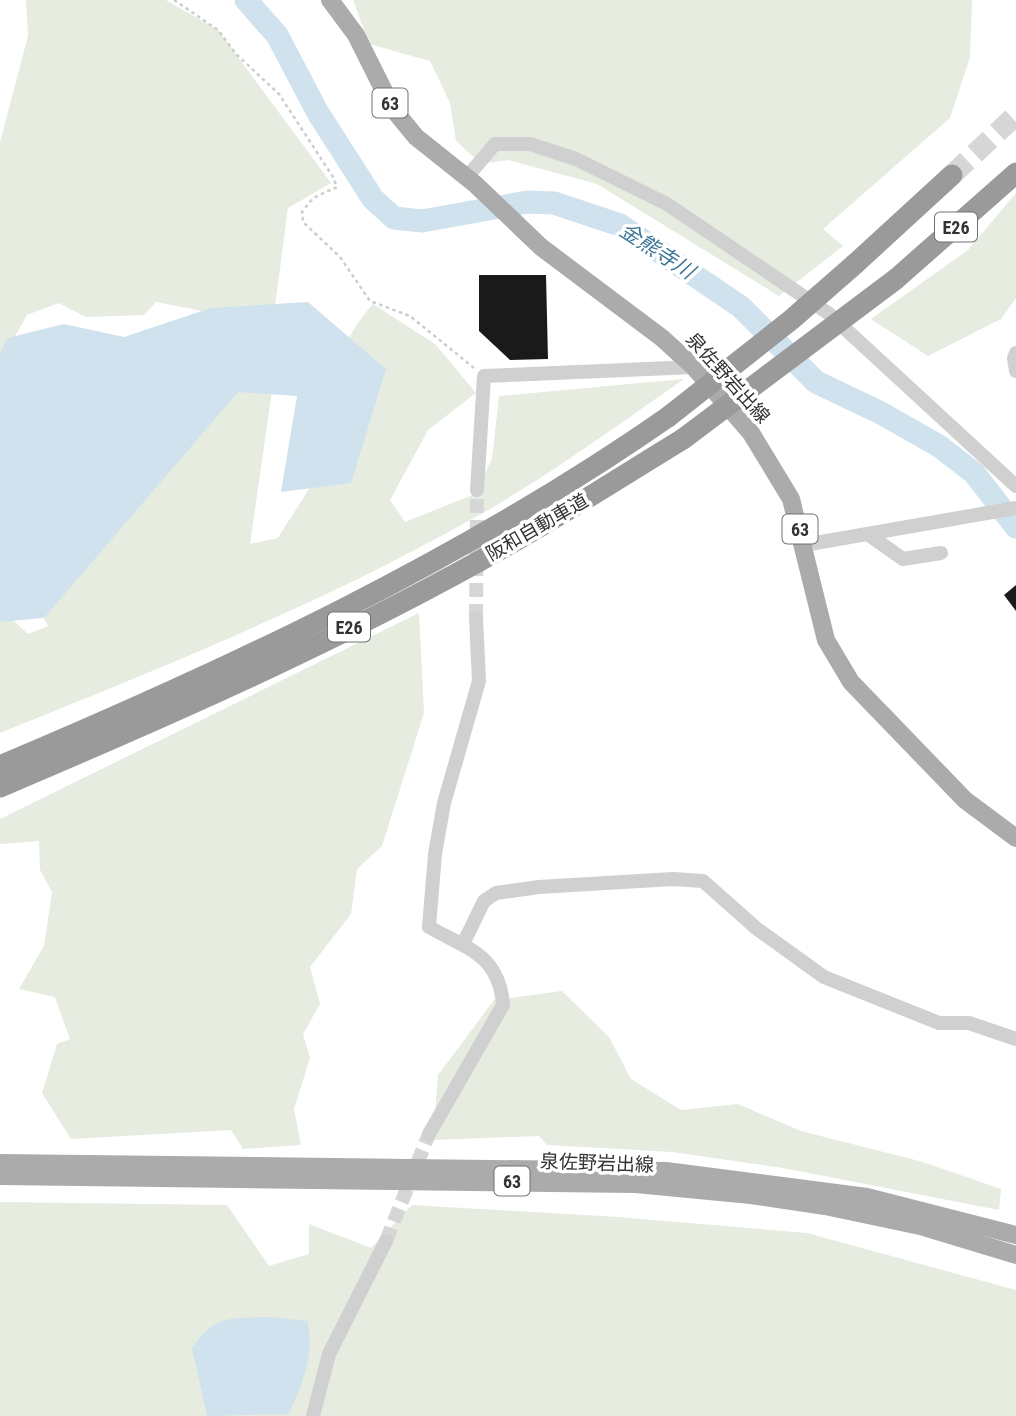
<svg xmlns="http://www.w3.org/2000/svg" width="1016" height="1416" font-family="'Roboto Condensed','Noto Sans JP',sans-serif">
<rect width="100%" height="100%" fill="#fff"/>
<g fill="#e6ecdf">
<path d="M26 0H166L218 30 331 183 288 208 274 314 213 313 156 302 144 315 86 317 59 303 27 315 0 364V142L28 36Z"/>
<path d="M353 0H972L970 57 950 118 823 229 843 246 779 296 597 184 508 160 481 164 456 141 450 103 430 61 369 44Z"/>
<path d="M1016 193V298L1001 319 928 356 871 319 968 250Z"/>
<path d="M373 304 435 344 476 393 428 430 390 500 405 522 475 494 492 459 499 396 684 379C615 427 546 478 472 519 321 604 160 668 0 733V608L28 634 48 626 23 579 80 473 276 363 250 544 278 538C290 517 314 486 321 463 339 398 322 362 373 304Z"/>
<path d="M419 613 424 713 382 846 357 869 351 914 310 967 320 1004 303 1034 310 1058 294 1109 301 1145 243 1149 231 1130 71 1139 42 1093 57 1044 70 1039 55 997 19 989 44 946 52 892 40 870 39 841 0 844V819Z"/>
<path d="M562 991 609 1037 631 1079 681 1110 738 1104 801 1131 923 1162 1001 1189 999 1210 783 1168 672 1152 547 1145 539 1136 433 1140 438 1075 494 1000Z"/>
<path d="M0 1202 227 1205 269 1266 309 1254V1224L371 1248 412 1205 618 1217 807 1233 1016 1290V1416H0Z"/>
</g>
<g fill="#cfe2ee">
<path d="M308 302 386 369 351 483 281 492 297 396 238 392 44 618 0 622V353L7 338 64 324 124 337 211 308Z"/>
<path d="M268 1317 307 1321C316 1355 302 1382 289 1414L207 1416 192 1348C216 1314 229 1319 268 1317Z"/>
</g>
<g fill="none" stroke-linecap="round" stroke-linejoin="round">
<path stroke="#cfe2ee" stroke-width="23" d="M246 0 277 35 318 113 373 199 394 218 422 221 527 202 554 203 620 225 741 307 816 382 881 413 939 446 974 473 1016 527"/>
</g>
<g fill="#1a1a1a">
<path d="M479 275H546L548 359 510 360 479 331Z"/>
<path d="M1016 585V611L1004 595Z"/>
</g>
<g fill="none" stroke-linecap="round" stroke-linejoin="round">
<g stroke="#d6d6d6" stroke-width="14" stroke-dasharray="14 7" stroke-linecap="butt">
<path d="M476 618 477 490"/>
<path d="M386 1241 429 1134"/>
</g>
<path stroke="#d6d6d6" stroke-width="21" stroke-dasharray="21 10" stroke-linecap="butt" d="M952 175 1016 115"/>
<path stroke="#cdcdcd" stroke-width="2.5" stroke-dasharray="3.5 3.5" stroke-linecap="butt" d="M174 0 218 30 236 54 279 94 333 177 337 187 313 198 302 212 303 222 340 257 370 301 410 316 474 368"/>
<g stroke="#d0d0d0" stroke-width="14">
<path d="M467 177 495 144H530L576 159 667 204 828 313 1016 486"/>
<path d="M1016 353 1014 358 1016 371"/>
<path d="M477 490 484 376 694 367"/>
<path d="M869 535 903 559 941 553"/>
<path d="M804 545 1016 508"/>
<path d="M463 944 484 901 496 893 539 887 673 879 703 881 756 928 824 977 939 1023H969L1016 1039"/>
<path d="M429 1134 503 1005C499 955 468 949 429 927L435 854 444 803 479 681 476 618"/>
<path d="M313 1416 329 1354 386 1241"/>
</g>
<g stroke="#ababab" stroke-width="18">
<path d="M330 0 356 35 393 109 416 137 475 184 541 247 662 338 694 367 751 433 791 499 826 640 851 682 965 800 1016 838"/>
<path d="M0 1163 666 1171 867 1197 1016 1235"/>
<path d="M0 1176 636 1184 751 1195 825 1206 920 1226 1016 1255"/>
</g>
<g stroke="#9a9a9a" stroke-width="21">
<path d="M855 264 952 175"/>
<path d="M896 279 1016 173"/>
<path d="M0 766C232 668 461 561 668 417"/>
<path d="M0 787C179 711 361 631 529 533 581 503 632 470 683 439"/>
</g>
<g stroke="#9a9a9a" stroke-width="21">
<path d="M668 417 791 320 855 264"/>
<path d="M683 439 896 279"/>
</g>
</g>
<g text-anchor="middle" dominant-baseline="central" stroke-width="7" stroke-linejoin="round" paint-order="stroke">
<g fill="#fff" stroke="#707070" stroke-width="2">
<rect x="372.5" y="88.5" width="35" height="29" rx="5"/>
<rect x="935" y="212.5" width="42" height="29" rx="5"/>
<rect x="782.5" y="514.5" width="35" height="29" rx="5"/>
<rect x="328" y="612.5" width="42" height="29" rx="5"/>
<rect x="494.5" y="1166.5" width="35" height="29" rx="5"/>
</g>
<g font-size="18" font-weight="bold" fill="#333">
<text x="390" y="103">63</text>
<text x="956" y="227">E26</text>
<text x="800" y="529">63</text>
<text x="349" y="627">E26</text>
<text x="512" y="1181">63</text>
</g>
<g font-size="19" fill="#333" stroke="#fff">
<text transform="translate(728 378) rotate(48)">泉佐野岩出線</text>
<text transform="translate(537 527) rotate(-30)">阪和自動車道</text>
<text transform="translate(597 1163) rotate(2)">泉佐野岩出線</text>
</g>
<g font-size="21" font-style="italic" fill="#3f7597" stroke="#fff">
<text transform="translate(657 251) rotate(33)">金熊寺川</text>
</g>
</g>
</svg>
